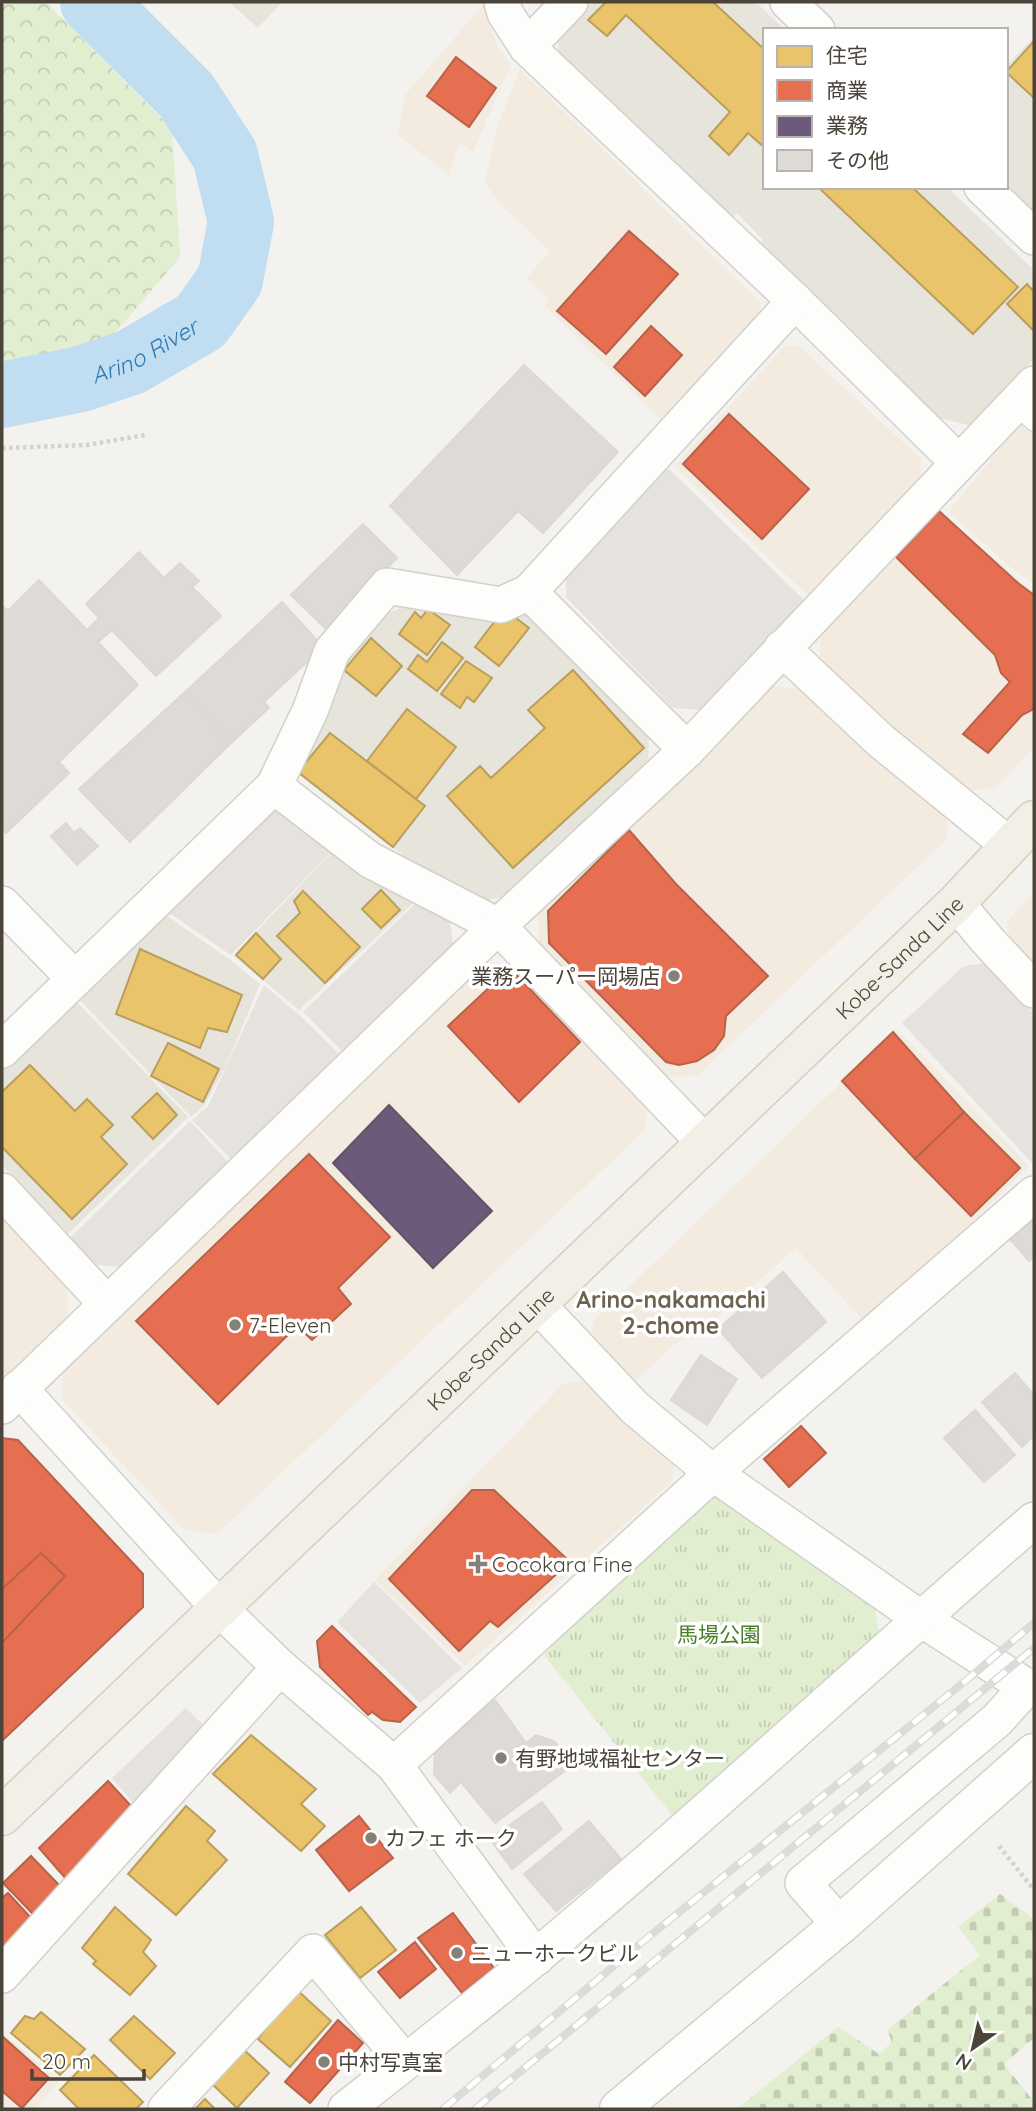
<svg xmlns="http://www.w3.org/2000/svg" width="1036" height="2111" font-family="Quicksand,'Noto Sans JP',sans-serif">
<defs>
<pattern id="forest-crowns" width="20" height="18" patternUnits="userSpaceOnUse" patternTransform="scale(1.75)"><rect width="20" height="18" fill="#e1eecf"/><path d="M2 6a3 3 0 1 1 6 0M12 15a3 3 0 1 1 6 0" fill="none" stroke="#c3cdb2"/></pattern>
<pattern id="cemetery-stones" width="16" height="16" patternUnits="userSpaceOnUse" patternTransform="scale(1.75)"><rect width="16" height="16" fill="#e1eecf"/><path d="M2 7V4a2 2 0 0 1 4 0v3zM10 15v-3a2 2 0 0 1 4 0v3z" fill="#c3cdb2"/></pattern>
<pattern id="park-tufts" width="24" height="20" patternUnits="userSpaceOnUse" patternTransform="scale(1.75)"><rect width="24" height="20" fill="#e1eecf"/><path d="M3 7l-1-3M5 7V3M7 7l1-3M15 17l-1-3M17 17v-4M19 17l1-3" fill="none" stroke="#c3cdb2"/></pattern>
</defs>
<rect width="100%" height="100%" fill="#f4f2ee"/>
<g fill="#e7e4dc">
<path d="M229 2H282L258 28Z"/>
<path d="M593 2H756L785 30H765V187H947L1034 270V359L969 425 934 417 755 248 763 240 737 213 729 222 559 60 558 37Z"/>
<path d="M1034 37V223L1006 187V66Z"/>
<path d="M406 606 520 612 538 617 649 735 648 766 508 897 480 901 416 865 292 769 311 732 336 697 340 672 349 649 380 616Z"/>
<path d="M334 850 373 880 413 903 299 1010 233 956Z"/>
<path d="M164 914 229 959 260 984 226 1066 204 1106 191 1117 78 998Z"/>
<path d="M75 1000 188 1117 68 1234 2 1165V1070Z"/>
</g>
<g fill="#f3ebdf">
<path d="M483 5 498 47 511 65 473 152 459 143 449 175 398 135 405 95Z"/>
<path d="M520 69 761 303V325L664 423 545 306 549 301 527 278 550 251 503 207 485 183 496 130Z"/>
<path d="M785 346H799L921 459V480L807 595 674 466Z"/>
<path d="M1034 407V584L1008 565 948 512Z"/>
<path d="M939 511 1034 593V748L996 788 972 790 890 727 820 659 821 631Z"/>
<path d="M769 686 798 688 858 744 948 813 947 839 698 1075 661 1078 539 946 538 913 702 757Z"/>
<path d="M1034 892V968L1009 941 1007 922Z"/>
<path d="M483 963 513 964 648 1106 644 1131 217 1534 184 1530 62 1399 63 1368 303 1139Z"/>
<path d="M896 1028 1029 1166 971 1223 862 1319 796 1248 711 1323 696 1325 635 1381 591 1337 593 1321 838 1086 841 1079Z"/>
<path d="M2 1218 67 1288 68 1316 2 1380Z"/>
<path d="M587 1380 674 1463 672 1482 465 1666 375 1580 563 1384Z"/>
<path d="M2 2032 59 2081 35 2109H2Z"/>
</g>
<path fill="url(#forest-crowns)" d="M2 2H46L172 129 180 257 115 333 2 373Z"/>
<path fill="url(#cemetery-stones)" d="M1000 1894 1034 1919V2038L1004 2064 1034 2102V2109H737L838 2027 879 2054 892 2042 887 2030 980 1955 958 1927Z"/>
<path fill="url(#park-tufts)" d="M720 1495 874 1606 879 1631 676 1820 544 1655 703 1501Z"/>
<g fill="#e6e3df">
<path d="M668 468 805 601 704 710 673 708 566 597V578Z"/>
<path d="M274 809 292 810 335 848 231 955 166 911Z"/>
<path d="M417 902 450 921 454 951 347 1056 303 1012Z"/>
<path d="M986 963 1034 1014V1165L902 1023 964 966Z"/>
<path d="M264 985 298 1014 342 1057 233 1161 192 1120 208 1106Z"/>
<path d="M190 1121 229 1163 126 1267 97 1265 69 1239Z"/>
<path d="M374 1582 462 1668 420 1703 337 1622Z"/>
<path d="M186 1708 206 1728 134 1804 112 1778Z"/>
</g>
<g fill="#e9c46a" stroke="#ba9e5b" stroke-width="2">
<path d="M606 2H713L765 50V148L748 133 729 155 709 136 730 112 626 15 607 36 588 20Z"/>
<path d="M1034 41V98L1006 72Z"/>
<path d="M818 187H912L1018 287 973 334Z"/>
<path d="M1027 284 1034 292V331L1007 304Z"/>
<path d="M428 609 450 625 427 655 399 634 415 612 421 618Z"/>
<path d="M512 615 529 628 499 666 475 647 498 617 507 622Z"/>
<path d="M371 638 402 666 376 696 344 670Z"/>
<path d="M442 642 463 658 437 691 408 669 418 655 427 662Z"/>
<path d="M466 661 492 678 474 702 467 697 460 708 441 694Z"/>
<path d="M573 670 644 748 513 868 447 796 480 766 491 778 545 728 528 710Z"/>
<path d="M407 709 456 747 416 799 367 761Z"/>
<path d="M330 733 425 806 393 847 298 772Z"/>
<path d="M381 890 400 910 381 928 362 909Z"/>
<path d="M303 891 360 947 325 983 277 936 300 913 294 901Z"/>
<path d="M256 933 281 959 263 979 236 955Z"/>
<path d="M140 949 242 995 227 1032 208 1028 200 1048 116 1014Z"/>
<path d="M168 1043 219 1069 203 1102 151 1076Z"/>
<path d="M30 1065 75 1111 87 1099 113 1125 101 1137 127 1164 72 1219 2 1147V1092Z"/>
<path d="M157 1093 177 1115 153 1139 132 1117Z"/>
<path d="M251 1735 316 1789 301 1804 325 1826 301 1851 213 1774Z"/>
<path d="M186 1806 215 1831 207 1841 227 1860 176 1915 128 1874Z"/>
<path d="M115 1907 151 1940 143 1952 156 1966 130 1995 93 1964 96 1961 82 1948Z"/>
<path d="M361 1907 396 1950 360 1978 325 1935Z"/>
<path d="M296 1989 331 2021 290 2067 258 2039Z"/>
<path d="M41 2012 85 2049 60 2075 11 2033 25 2016 34 2019Z"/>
<path d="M134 2016 175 2053 150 2079 110 2040Z"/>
<path d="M242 2048 269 2073 237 2108 209 2081Z"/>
<path d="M94 2055 143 2102 136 2109H79L60 2090Z"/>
<path d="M205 2099 215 2109H195Z"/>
</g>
<g fill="#e76f51" stroke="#b8624a" stroke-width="2">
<path d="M456 57 496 88 469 127 427 96Z"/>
<path d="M629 231 678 274 606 354 557 311Z"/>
<path d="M651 326 682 355 645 396 614 367Z"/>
<path d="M729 414 809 489 762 539 683 464Z"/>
<path d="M939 511 1018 583 1034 595V709L1022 715 988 753 963 734 1010 682 1001 673 995 655 896 557Z"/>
<path d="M629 830 676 884 768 976 726 1016 724 1036 714 1050 697 1061 679 1065 666 1062 549 943 548 911Z"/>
<path d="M510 968 580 1042 519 1102 448 1026Z"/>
<path d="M893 1032 964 1112 915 1159 842 1081Z"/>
<path d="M964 1112 1020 1168 971 1216 915 1159Z"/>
<path d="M309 1154 390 1237 338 1288 351 1304 312 1340 297 1326 218 1404 136 1321Z"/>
<path d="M801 1426 826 1453 789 1487 764 1459Z"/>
<path d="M2 1438 18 1440 143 1574V1607L2 1741Z"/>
<path d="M472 1490H494L570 1562 498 1627 490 1621 459 1651 389 1579Z"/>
<path d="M41 1553 65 1576 2 1643V1589Z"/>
<path d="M332 1626 416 1707 400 1722 383 1720 372 1712 368 1715 320 1667 317 1641Z"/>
<path d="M108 1781 132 1807 67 1880 39 1848Z"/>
<path d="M359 1816 393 1858 349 1891 316 1850Z"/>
<path d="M31 1856 61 1887 33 1914 3 1883Z"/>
<path d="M8 1893 32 1919 2 1949V1898Z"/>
<path d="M453 1913 494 1968 462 1993 418 1938Z"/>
<path d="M415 1942 436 1969 400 1998 378 1972Z"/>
<path d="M338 2020 363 2043 310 2103 285 2082Z"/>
<path d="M2 2036 49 2078 22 2108 2 2091Z"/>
</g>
<path fill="#6d597a" stroke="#635366" stroke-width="2" d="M389 1105 492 1211 433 1268 333 1163Z"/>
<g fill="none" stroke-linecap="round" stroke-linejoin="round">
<path stroke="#c0ddf1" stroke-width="66" id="s1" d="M2 395 81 379 131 362 201 321 230 280 241 222 225 155 186 95 93 2"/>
</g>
<g fill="#dedbd6" stroke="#dcd9d4" stroke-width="2">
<path d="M524 365 618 452 543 533 518 511 457 575 390 506Z"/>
<path d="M363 524 397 558 326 629 291 595Z"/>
<path d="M139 552 164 578 180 563 199 581 192 587 221 616 156 676 112 630 98 642 138 685 59 762 69 773 6 833 2 828V605L8 611 39 580 87 630 99 618 86 604Z"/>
<path d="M282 602 323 647 264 702 269 708 231 743 184 693Z"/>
<path d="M184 693 231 743 130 842 79 789Z"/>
<path d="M66 823 74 833 80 828 98 846 77 865 51 836Z"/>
<path d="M1034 1218V1256L1029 1261 1010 1239Z"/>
<path d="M783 1272 826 1322 762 1378 718 1329Z"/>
<path d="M701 1355 737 1379 707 1425 671 1400Z"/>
<path d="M1015 1373 1034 1395V1435L1022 1447 982 1402Z"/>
<path d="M975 1410 1015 1455 984 1482 944 1438Z"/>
<path d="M495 1700 526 1743 536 1735 554 1741 574 1764 495 1823 461 1782 450 1793 434 1774 435 1751Z"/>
<path d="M542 1802 562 1829 512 1869 490 1839Z"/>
<path d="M589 1821 621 1859 556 1911 524 1874Z"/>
</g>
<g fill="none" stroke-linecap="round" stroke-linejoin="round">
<g stroke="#d2d0cb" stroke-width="20">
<path id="service" d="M1015 404 1034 422"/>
</g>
<g stroke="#d2d0cb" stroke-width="38">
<g id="minor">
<path d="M502 2 505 13 527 47 795 301 959 463"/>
<path d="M788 2 817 30"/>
<path d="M527 47 570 2"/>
<path d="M982 187 1034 237"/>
<path d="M782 648 881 741 1010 846"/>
<path d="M687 750 529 592 795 301"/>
<path d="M274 786 370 860 498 926 704 1142"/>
<path d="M956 903 989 942 1034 990"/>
<path d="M2 904 75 979"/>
<path d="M2 1050 274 786 310 711 332 651 387 586 501 605 529 592"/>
<path d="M2 1191 106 1303"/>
<path d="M536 1303 635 1408 713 1473 920 1618 1027 1687 997 1720 803 1883 840 1925"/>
<path d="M19 1388 219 1608 280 1667 394 1765 536 1958"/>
<path d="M2 1406 498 926 687 750 1034 384"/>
<path d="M394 1765 713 1473 1034 1194"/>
<path d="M2 1975 280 1667"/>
<path d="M166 2109 313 1952 405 2062"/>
<path d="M346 2109C409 2059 474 2009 536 1957 706 1815 867 1664 1034 1520"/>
</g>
</g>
<g stroke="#d2d0cb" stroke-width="41">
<path id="tertiary" d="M619 2109 840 1925 1034 1753"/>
</g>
<g stroke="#d6cebb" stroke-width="41">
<g id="primary">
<path id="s2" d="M2 1816 956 903 1034 820"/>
</g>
</g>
<g stroke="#d3d2cc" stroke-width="4.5" stroke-dasharray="3.5 3.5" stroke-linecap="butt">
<path d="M2 448 87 445 145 435"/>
<path d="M999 1846 1034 1890"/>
</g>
<use href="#service" stroke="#fdfdfc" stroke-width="18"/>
<use href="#minor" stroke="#fdfdfc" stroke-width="35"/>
<use href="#tertiary" stroke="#fdfdfc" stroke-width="38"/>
<use href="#primary" stroke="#f2efe6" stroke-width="38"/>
<g stroke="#dbdbda" stroke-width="8">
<g id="rail">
<path d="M443 2109 646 1939 969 1678 1034 1623"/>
<path d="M475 2109 1034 1648"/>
</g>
</g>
<use href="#rail" stroke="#fff" stroke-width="5" stroke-dasharray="16" stroke-linecap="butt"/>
</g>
<g fill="#868178" stroke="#fff" stroke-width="2.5">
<circle cx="674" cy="976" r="7"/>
<circle cx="235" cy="1325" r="7"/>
<path d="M474.5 1553.5h7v7h7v7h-7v7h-7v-7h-7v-7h7z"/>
<circle cx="501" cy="1758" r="7"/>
<circle cx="371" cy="1838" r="7"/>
<circle cx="457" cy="1953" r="7"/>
<circle cx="324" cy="2062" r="7"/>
</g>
<g text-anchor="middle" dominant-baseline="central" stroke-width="7" stroke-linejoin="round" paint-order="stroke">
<g font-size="21" fill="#4b4439" stroke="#fff">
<text stroke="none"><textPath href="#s2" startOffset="1242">Kobe-Sanda Line</textPath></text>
<text stroke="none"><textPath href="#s2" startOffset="676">Kobe-Sanda Line</textPath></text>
</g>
<g font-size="21" fill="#4b4439" stroke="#fff" text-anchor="start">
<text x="660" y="976" text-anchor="end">業務スーパー岡場店</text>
<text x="249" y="1325">7-Eleven</text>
<text x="492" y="1564">Cocokara Fine</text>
<text x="515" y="1758">有野地域福祉センター</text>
<text x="385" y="1838">カフェ ホーク</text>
<text x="471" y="1953">ニューホークビル</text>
<text x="338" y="2062">中村写真室</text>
</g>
<g font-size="21" fill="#4a7f2a" stroke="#fff">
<text x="719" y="1634">馬場公園</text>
</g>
<g font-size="23" font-style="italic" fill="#2e7ab2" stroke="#fff">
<text stroke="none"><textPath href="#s1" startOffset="150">Arino River</textPath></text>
</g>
<g font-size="23" font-weight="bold" fill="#6e6250" stroke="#fff">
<text x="671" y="1299">Arino-nakamachi<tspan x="671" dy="26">2-chome</tspan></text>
</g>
</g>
<rect width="1036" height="2111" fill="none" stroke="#4b4439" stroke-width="7"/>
<rect x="763" y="28" width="245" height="161" fill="#ffffff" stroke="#b7b4b0" stroke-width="2"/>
<rect x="777" y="46" width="35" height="21" fill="#e9c46a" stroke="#b7b4b0" stroke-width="2"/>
<text x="826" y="63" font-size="21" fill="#4b4439">住宅</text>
<rect x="777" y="80" width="35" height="21" fill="#e76f51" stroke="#b7b4b0" stroke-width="2"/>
<text x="826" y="98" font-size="21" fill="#4b4439">商業</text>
<rect x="777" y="116" width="35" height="21" fill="#6d597a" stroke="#b7b4b0" stroke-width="2"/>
<text x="826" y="133" font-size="21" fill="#4b4439">業務</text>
<rect x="777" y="150" width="35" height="21" fill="#dedbd6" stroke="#b7b4b0" stroke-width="2"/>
<text x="826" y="168" font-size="21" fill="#4b4439">その他</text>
<g transform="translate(973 2048) rotate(214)" stroke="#ffffff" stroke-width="5" paint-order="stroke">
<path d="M0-5L12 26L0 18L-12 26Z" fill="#4b4439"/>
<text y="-10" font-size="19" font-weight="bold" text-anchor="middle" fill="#4b4439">N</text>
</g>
<path d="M32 2069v10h112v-10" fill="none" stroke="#4b4439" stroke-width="3.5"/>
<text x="42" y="2069" font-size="21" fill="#4b4439" stroke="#ffffff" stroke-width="5" paint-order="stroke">20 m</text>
</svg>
